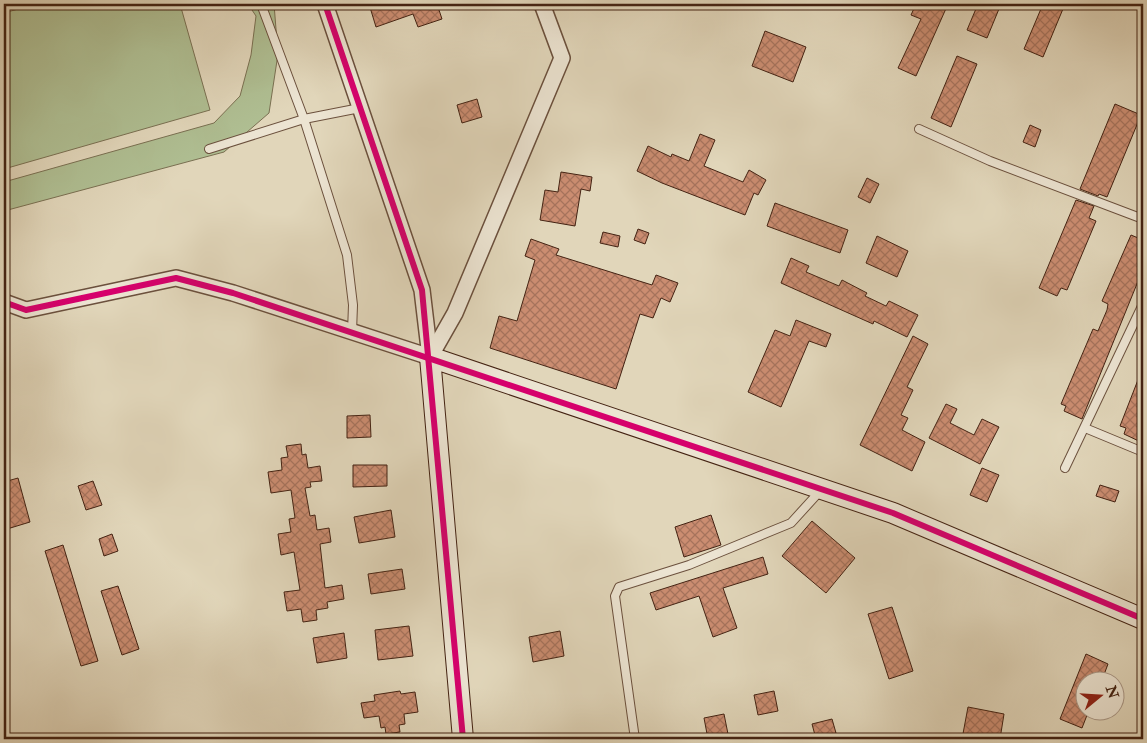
<svg xmlns="http://www.w3.org/2000/svg" width="1147" height="743" font-family="'IM FELL Double Pica',serif">
<defs>
<pattern id="building-cross-hatch" width="8" height="8" patternUnits="userSpaceOnUse" patternTransform="scale(1.25)"><rect width="8" height="8" fill="#cb8d71"/><path d="M0 0l8 8M0 8l8-8" fill="none" stroke="#a6735c"/></pattern>
</defs>
<rect width="100%" height="100%" fill="#e1d6ba"/>
<filter id="stains"><feTurbulence type="fractalNoise" baseFrequency=".004" numOctaves="4"/><feColorMatrix values="0 0 0 0 .2 0 0 0 0 .09 0 0 0 0 .02 0 0 0 .5 -.17"/></filter>
<radialGradient id="worn" r=".72"><stop offset=".6" stop-color="#630" stop-opacity="0"/><stop offset="1" stop-color="#630" stop-opacity=".3"/></radialGradient>
<g fill="#afbe92" stroke="#7a7052">
<path d="M36 4H180L210 110 4 169V13Z"/>
<path d="M248 4H274L278 54 269 113 224 152 4 211V182L214 123 240 96 251 55 256 16Z"/>
</g>
<g fill="url(#building-cross-hatch)" stroke="#442313">
<path d="M369 4H437L442 19 418 27 413 14 376 27Z"/>
<path d="M916 4H948L916 76 898 68 921 19 911 15Z"/>
<path d="M978 4H1001L987 38 967 30Z"/>
<path d="M1043 4H1065L1043 57 1024 49Z"/>
<path d="M765 31 806 47 793 82 752 66Z"/>
<path d="M957 56 977 64 951 127 931 118Z"/>
<path d="M477 99 482 117 462 123 457 105Z"/>
<path d="M1115 104 1141 115 1107 197 1099 194 1098 196 1080 189Z"/>
<path d="M1030 125 1041 130 1035 147 1023 142Z"/>
<path d="M700 134 715 140 704 166 743 182 749 170 766 180 758 195 754 193 745 215 662 183 637 171 648 146 671 157 672 154 689 161Z"/>
<path d="M561 172 592 177 590 191 581 189 575 226 540 220 545 190 558 192Z"/>
<path d="M867 178 879 184 870 203 858 197Z"/>
<path d="M1076 200 1094 206 1089 218 1096 221 1067 290 1061 288 1057 296 1039 288Z"/>
<path d="M775 203 848 230 840 253 767 226Z"/>
<path d="M638 229 649 233 645 244 634 240Z"/>
<path d="M603 232 620 236 618 247 600 243Z"/>
<path d="M1131 235 1143 240V269L1082 419 1064 411 1066 406 1061 404 1093 329 1098 331 1107 310 1108 304 1102 301Z"/>
<path d="M877 236 908 251 897 277 866 263Z"/>
<path d="M531 239 559 249 556 255 652 285 656 275 678 283 670 302 661 298 653 318 640 314 616 389 490 348 499 316 517 321 535 260 525 256Z"/>
<path d="M791 258 809 266 806 272 839 286 842 280 867 293 865 296 886 306 889 301 918 315 907 337 874 321 873 324 781 283Z"/>
<path d="M796 320 831 334 826 347 809 341 781 407 748 392 775 330 790 336Z"/>
<path d="M913 336 928 344 907 387 913 390 901 415 908 418 902 430 925 442 912 471 860 445Z"/>
<path d="M1143 367V443L1124 434 1126 428 1120 426Z"/>
<path d="M946 404 957 409 950 423 974 435 982 419 999 427 980 464 929 438Z"/>
<path d="M370 415 371 437 347 438V416Z"/>
<path d="M301 444 302 455 306 454 308 468 320 466 322 481 310 482 311 487 305 488 310 516 315 515 317 530 329 528 331 542 320 544 325 588 342 585 344 599 327 602 328 608 316 610 317 620 303 622 301 609 287 611 284 592 300 590 294 552 281 555 278 534 291 532 289 519 295 518 291 490 271 493 268 472 282 470 281 458 288 457 286 446Z"/>
<path d="M353 465H387V486L353 487Z"/>
<path d="M982 468 999 475 987 502 970 495Z"/>
<path d="M18 478 30 522 7 529 4 516V482Z"/>
<path d="M93 481 102 505 86 510 78 486Z"/>
<path d="M1100 485 1119 491 1115 502 1096 496Z"/>
<path d="M391 510 395 537 359 543 354 517Z"/>
<path d="M711 515 721 545 684 557 675 527Z"/>
<path d="M812 521 855 558 826 593 782 556Z"/>
<path d="M112 534 118 551 104 556 99 539Z"/>
<path d="M63 545 98 661 81 666 45 551Z"/>
<path d="M763 557 768 574 723 588 737 628 713 637 699 596 656 610 650 593Z"/>
<path d="M402 569 405 589 371 594 368 574Z"/>
<path d="M118 586 139 649 122 655 101 591Z"/>
<path d="M892 607 913 671 889 679 868 614Z"/>
<path d="M409 626 413 656 378 660 375 630Z"/>
<path d="M560 631 564 656 533 662 529 637Z"/>
<path d="M344 633 347 658 317 663 313 638Z"/>
<path d="M1086 654 1108 664 1102 680H1084V710H1089L1082 728 1060 719Z"/>
<path d="M400 691 401 694 415 692 418 712 404 714 405 724 399 725 400 732 386 734 385 727 381 728 379 716 364 718 361 703 375 701 374 695Z"/>
<path d="M774 691 778 711 758 715 754 695Z"/>
<path d="M968 707 1004 714 1000 739H962Z"/>
<path d="M724 714 729 739H708L704 718Z"/>
<path d="M832 719 836 733 816 739 812 724Z"/>
</g>
<g fill="none" stroke-linecap="round" stroke-linejoin="round">
<g stroke="#6b503d" stroke-width="10">
<g id="lane">
<path d="M261 4 304 119 347 255 353 305 352 332"/>
<path d="M919 129 990 161 1143 219"/>
<path d="M209 149 304 119 360 108"/>
<path d="M1085 428 1143 452"/>
<path d="M1065 468 1143 304"/>
<path d="M635 739 615 596 619 587 689 565 791 523 821 490"/>
</g>
</g>
<g stroke="#6b503d" stroke-width="18">
<g id="street">
<path d="M325 4 422 290 430 357"/>
<path d="M4 302 26 310 176 278 233 293 430 357"/>
<path d="M430 357 455 313 562 58 542 4"/>
</g>
</g>
<g stroke="#442313" stroke-width="22">
<path id="secondary" d="M463 739 430 357 893 513 1143 619"/>
</g>
<use href="#lane" stroke="#ece4d2" stroke-width="8"/>
<use href="#street" stroke="#ece4d2" stroke-width="15"/>
<use href="#secondary" stroke="#ece4d2" stroke-width="20"/>
<g stroke="#ece4d2" stroke-width="9">
<g id="cycleway">
<path d="M325 4 422 290 463 739"/>
<path d="M4 302 26 310 176 278 233 293 893 513 1143 619"/>
</g>
</g>
<use href="#cycleway" stroke="#d6006c" stroke-width="6"/>
</g>
<rect width="1147" height="743" fill="none" stroke="#e1d6ba" stroke-width="20"/>
<rect x="5" y="5" width="1137" height="733" fill="none" stroke="#442313" stroke-width="2.5"/>
<rect x="10" y="10" width="1127" height="723" fill="none" stroke="#442313"/>
<g transform="translate(1100 696) rotate(72)"><circle r="24" fill="#ece4d2" stroke="#a99786"/>
<path d="M0-4L9 19L0 12L-9 19Z" fill="#8f2418"/>
<text y="-8" font-size="14" font-weight="bold" text-anchor="middle" fill="#442313">N</text>
</g>
<rect width="100%" height="100%" filter="url(#stains)"/>
<rect width="100%" height="100%" fill="url(#worn)"/>
</svg>
